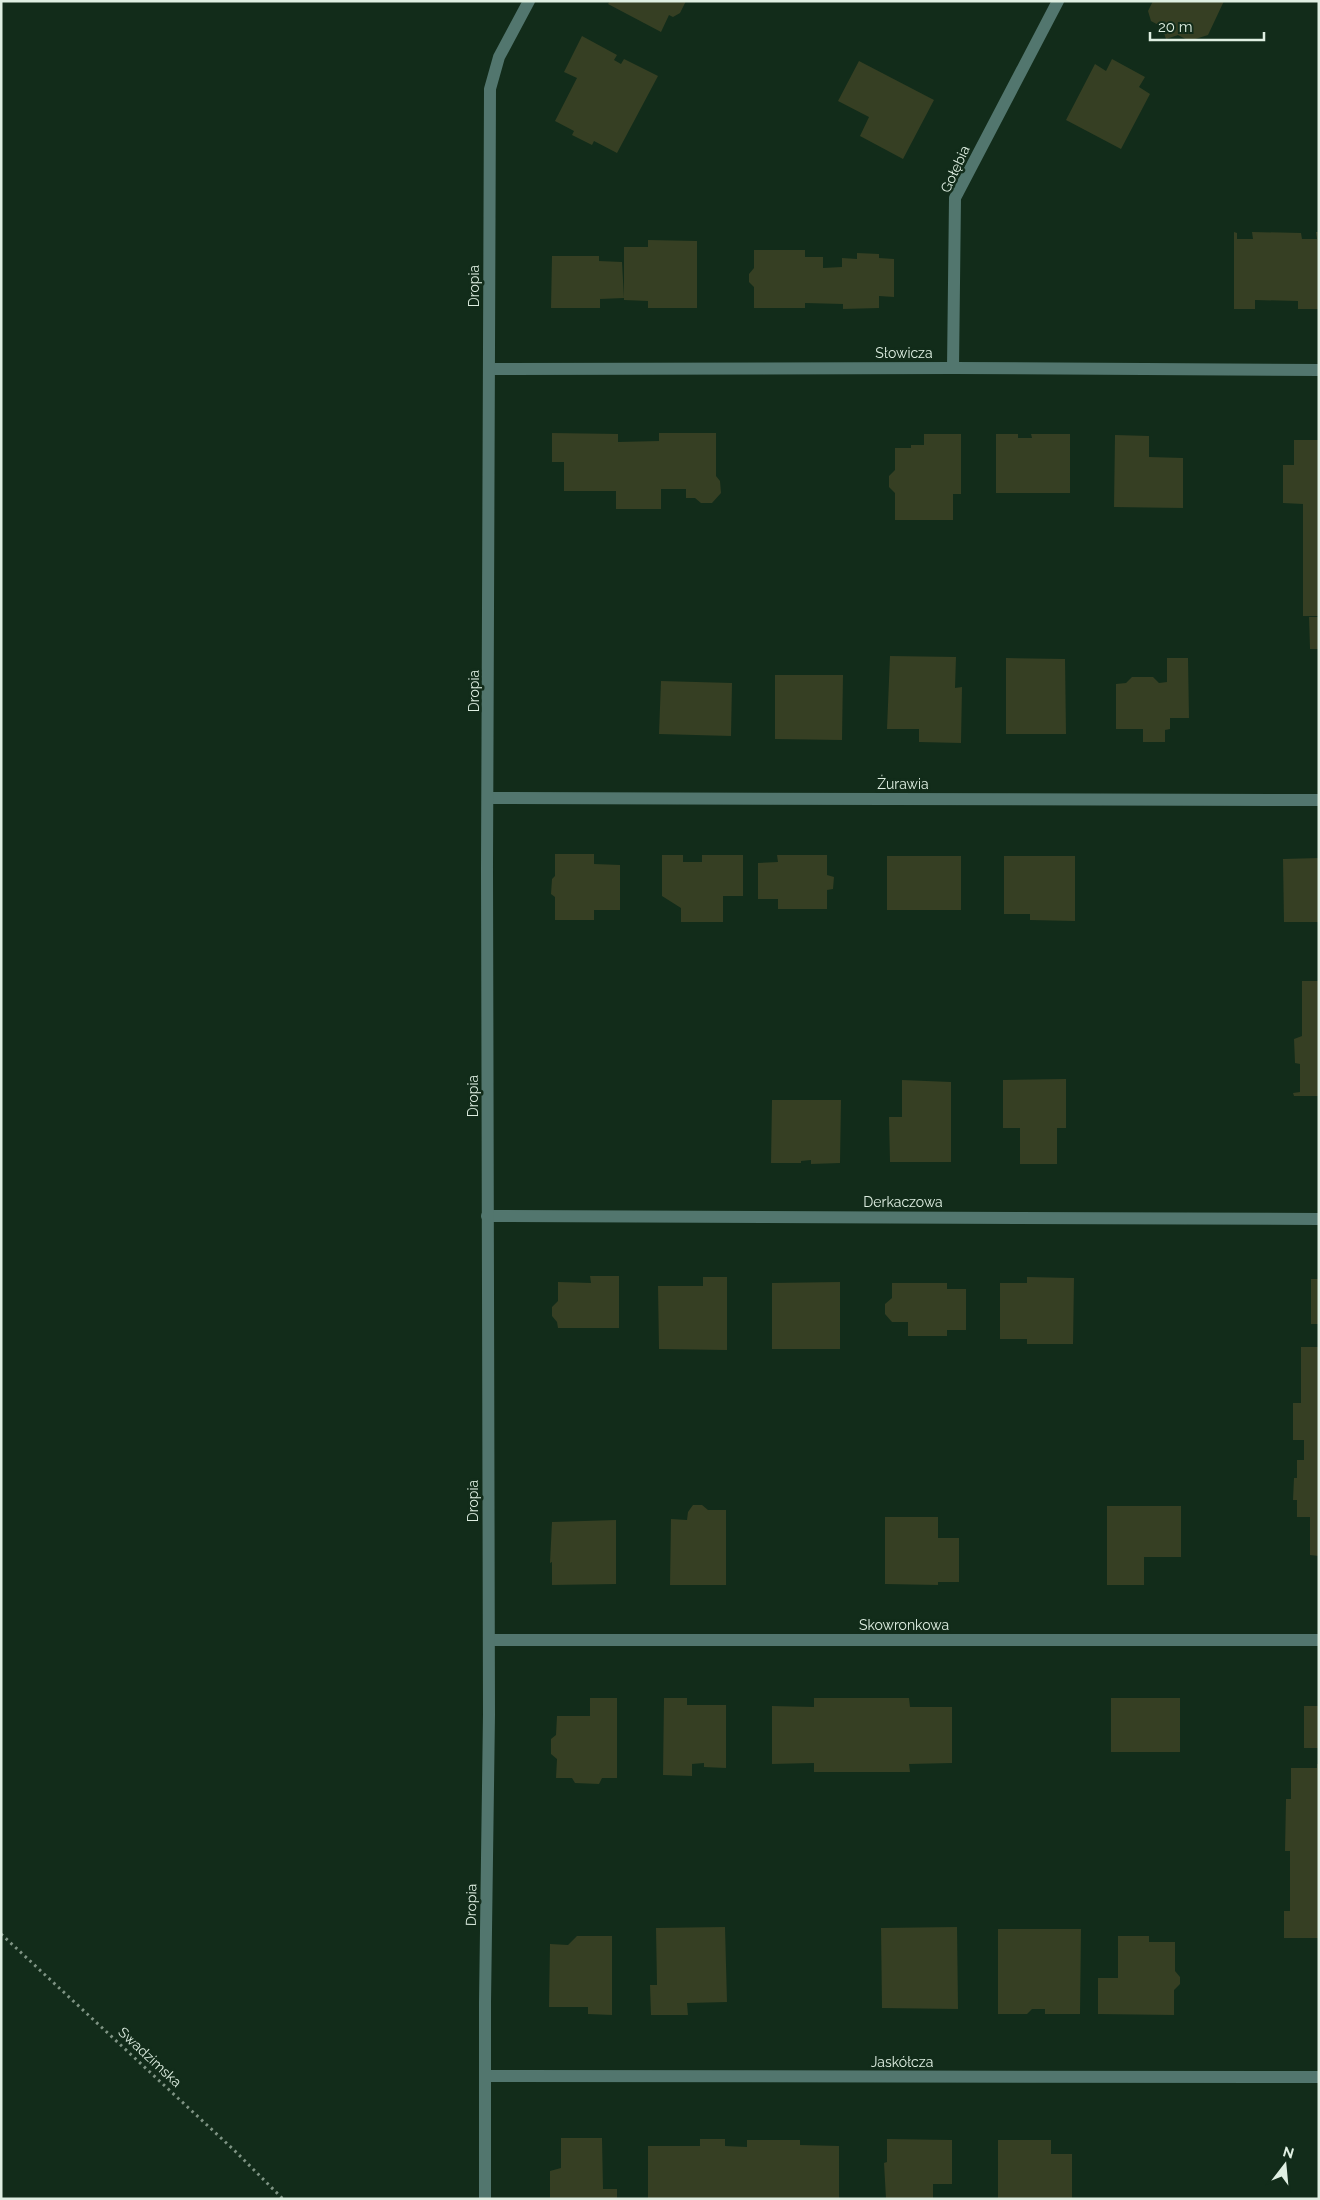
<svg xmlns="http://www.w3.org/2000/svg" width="1320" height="2200" font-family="Raleway,sans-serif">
<rect width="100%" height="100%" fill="#122c1a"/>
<g fill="#363f23">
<path d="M610 1H686L680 13 673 17 669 15 661 32 608 4Z"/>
<path d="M1153 1H1224L1208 35 1189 41 1178 35 1166 39 1162 27 1151 21 1148 11Z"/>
<path d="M582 36 617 55 614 60 621 64 624 59 658 76 617 153 594 141 592 145 572 135 574 131 555 121 577 78 564 72Z"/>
<path d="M1112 59 1145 77 1139 87 1150 94 1121 149 1066 120 1095 64 1106 71Z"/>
<path d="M859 61 934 100 903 159 860 136 869 117 838 101Z"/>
<path d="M1234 232 1237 233V239H1253L1252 232 1301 233 1302 239H1317L1316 232H1319V309H1298V301L1255 300V309H1234Z"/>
<path d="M648 240 697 241V308H648V301L624 300V247H648Z"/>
<path d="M754 250H805V257H823V268L842 267V258L857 259V253L879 254V258L894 259V297L879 296V308L843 309V304L805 303V308H754V287L749 282V274L754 268Z"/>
<path d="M552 256H599V261L622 262 624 298 600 299V308H551Z"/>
<path d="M552 433 618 434V442L659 441V433H716V476L720 481 721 493 712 503H701L695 498H686V489H661V509H616V491H564V462H552Z"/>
<path d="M924 434H961V494H953V520H895V493L889 487V476L895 470V448H911V445H924Z"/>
<path d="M996 434H1018V438H1032L1031 434H1070V493H996Z"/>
<path d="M1115 435 1149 436V457L1183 458V508L1114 507Z"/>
<path d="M1294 440H1319V616H1303V504L1283 503V465H1294Z"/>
<path d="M1309 617H1319V649H1310Z"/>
<path d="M890 656 956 657 955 688 962 687 961 743 919 742V729H887Z"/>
<path d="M1006 658 1065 659 1066 734H1006Z"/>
<path d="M1167 658H1188L1189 718H1170V729L1165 730V742H1143V729H1116V684L1126 683 1132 677H1153L1159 683 1167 682Z"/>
<path d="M775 675H843L842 740 775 739Z"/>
<path d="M661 681 732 683 731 736 659 734Z"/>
<path d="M555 854H594V864L620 865V910H594V920H555V897L551 894 552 879 555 876Z"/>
<path d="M662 855H683V862H702V855H743V896H723V922H681V908L662 896Z"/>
<path d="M777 855H827V875L834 877 833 889 827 890V909H778V899H758V863L778 862Z"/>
<rect x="887" y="856" width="74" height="54"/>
<path d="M1004 856H1075V921L1030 920V914H1004Z"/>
<path d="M1319 858V922H1284L1283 859Z"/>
<path d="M1302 981H1319V1096H1294L1293 1093 1300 1092V1064L1295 1063 1294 1039 1302 1036Z"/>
<path d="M1066 1079V1128H1057V1164H1020V1128H1003V1080Z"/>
<path d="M902 1080 951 1082V1162H890L889 1117H902Z"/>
<path d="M772 1100H841L840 1163 811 1164V1160L801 1161V1163H771Z"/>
<path d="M590 1276H619V1328H558L557 1322 552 1316V1307L558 1301V1282L591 1283Z"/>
<path d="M703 1277H727V1350L659 1349 658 1286H703Z"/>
<path d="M1027 1277 1074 1278 1073 1344H1027V1339H1000V1283H1027Z"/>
<rect x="1311" y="1279" width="8" height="45"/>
<path d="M840 1282V1349H772V1283Z"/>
<path d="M892 1283H947V1289H966V1330H947V1336H908V1322H892L885 1314V1304L892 1298Z"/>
<path d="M1301 1347H1319V1556L1310 1555V1517H1297V1500H1293L1294 1478H1297V1460H1304V1440H1293V1403H1301Z"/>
<path d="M693 1505H702L708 1510H726V1585H670L671 1519 687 1520 688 1512Z"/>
<path d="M1107 1506H1181V1557H1144V1585H1107Z"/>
<path d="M885 1517H938V1538H959V1582H938V1585L885 1584Z"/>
<path d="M616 1520V1584L552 1585V1562L550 1563 552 1522Z"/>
<path d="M590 1698H617V1778H602L599 1784 575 1783 572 1778H556L557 1759 551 1754V1739L556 1735 557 1716H590Z"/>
<path d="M664 1698H687V1705H726V1768L704 1767V1763L692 1764V1776L663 1775Z"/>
<path d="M814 1698H909L910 1707H952V1763L909 1764 910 1772H814V1763L772 1764V1706L814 1707Z"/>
<rect x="1111" y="1698" width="69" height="54"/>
<rect x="1304" y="1706" width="15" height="42"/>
<path d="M1317 1764H1319V1938H1284V1911H1290V1851H1285L1286 1799H1291V1768H1317Z"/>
<path d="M725 1927 727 2002 687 2003 688 2015H651L650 1985H657L656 1928Z"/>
<path d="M957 1927 958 2009 882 2008 881 1928Z"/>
<path d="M998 1929H1081L1080 2014H1045V2009H1032L1027 2014H998Z"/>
<path d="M577 1936H612V2015L588 2014V2007H549L550 1944 568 1945Z"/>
<path d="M1118 1936H1149V1942H1175V1971L1180 1977V1984L1174 1990V2015L1098 2014V1978H1118Z"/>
<path d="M561 2138H602L603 2189H617V2199L550 2198V2171L561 2168Z"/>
<path d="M700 2139H725V2146L747 2147V2140H800V2145L839 2146V2199H648V2146H700Z"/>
<path d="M887 2139 952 2140V2184H933V2199H886L884 2163 887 2162Z"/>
<path d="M998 2140H1051V2154H1072V2198L998 2199Z"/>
</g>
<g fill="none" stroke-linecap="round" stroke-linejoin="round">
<path stroke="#7f9484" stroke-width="3" stroke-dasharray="2.5 4" stroke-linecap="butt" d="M1 1934 235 2151 283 2199"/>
<g stroke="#52766e" stroke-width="12">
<path d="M953 368 955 198 1058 1"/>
<path d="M489 369 953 368 1319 370"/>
<path d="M488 798 1319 800"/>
<path d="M487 1216 1319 1219"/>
<path d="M489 1640H1319"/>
<path d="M485 2076 1319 2077"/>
<path d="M485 2199V2002L489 1714 487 868 490 89 499 57 529 1"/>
</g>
</g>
<g text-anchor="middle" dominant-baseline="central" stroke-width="5" stroke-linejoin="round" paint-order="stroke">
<g font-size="14" fill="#dfefe2" stroke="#122c1a">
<text transform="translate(955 169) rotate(-65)">Gołębia</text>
<text transform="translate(474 286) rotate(-90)">Dropia</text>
<text x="904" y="353">Słowicza</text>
<text transform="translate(474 691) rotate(-90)">Dropia</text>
<text x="903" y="784">Żurawia</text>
<text transform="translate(473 1096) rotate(-90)">Dropia</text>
<text x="903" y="1202">Derkaczowa</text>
<text transform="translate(473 1501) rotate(-90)">Dropia</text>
<text x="904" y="1625">Skowronkowa</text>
<text transform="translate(471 1905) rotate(-89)">Dropia</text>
<text transform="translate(150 2057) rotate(43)">Swadzimska</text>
<text x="902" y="2062">Jaskółcza</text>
</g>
</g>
<rect width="1320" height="2200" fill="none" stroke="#dfefe2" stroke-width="5"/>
<g transform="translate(1285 2165) rotate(16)" stroke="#122c1a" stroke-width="4" paint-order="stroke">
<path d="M0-4L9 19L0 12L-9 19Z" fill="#dfefe2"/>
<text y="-8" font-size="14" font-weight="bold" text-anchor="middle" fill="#dfefe2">N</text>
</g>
<path d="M1150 32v8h114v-8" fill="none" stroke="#dfefe2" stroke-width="2.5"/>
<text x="1158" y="32" font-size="15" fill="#dfefe2" stroke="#122c1a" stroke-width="4" paint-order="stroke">20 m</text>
</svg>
